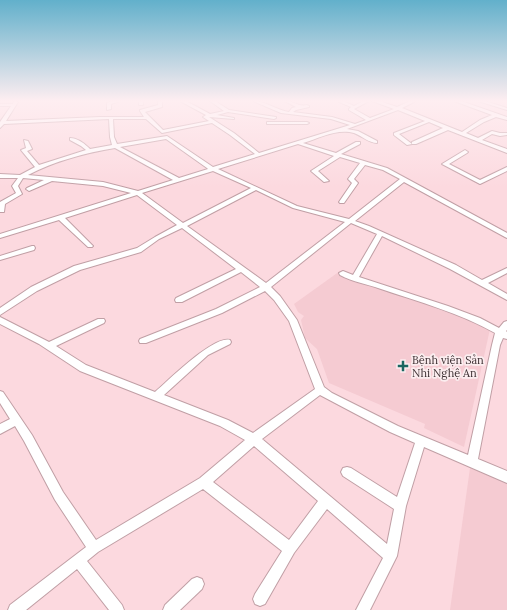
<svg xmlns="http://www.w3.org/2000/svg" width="507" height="610" font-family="Lora,serif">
<rect width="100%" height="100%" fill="#fcd9df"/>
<g fill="#f5cbd2">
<path d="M340 271 459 310 479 318 490 329 464 447 424 428 425 424 329 383 317 349 305 338 301 320 304 316 298 312 294 304Z"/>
<path d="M470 468 507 483V610H450Z"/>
</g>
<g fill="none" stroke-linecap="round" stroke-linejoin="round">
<g stroke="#c09fa5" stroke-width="2">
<g id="minor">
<path d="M14 101 18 102 6 121 100 117H144L140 111V110L158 105V101H162V107L145 112 163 130 209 121 203 117 206 115 180 101H186L210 114 224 111 210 101H215L229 110 276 117V118L274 119 228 112 217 115 234 118V119L209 117 234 133 259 153 350 125 331 119 281 113 253 101C266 101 276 110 289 112L292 108 296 107 285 101C295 101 297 107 307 105L309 106V107L296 110 293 112 332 117 355 124 366 120 349 110V109L351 107 337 101H343L354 106 363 101H369L354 109 370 118 394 109 372 101H379L397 107 410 101H416L402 108 462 132 480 120 492 115 454 101H461L507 117V120L496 117 484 122 466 133 478 138 492 131 500 133H507V135L500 136 492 134 482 140 507 149V153L448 130 416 144H412V142L443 128 429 122 399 134 412 144 407 145 394 135V133L425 121 398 110 347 129 358 131 377 141V143C369 143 362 136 354 133 338 128 319 138 303 143L336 153 356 142H360V144L341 154 387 168 507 233V238L505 237 404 182 355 221 369 226 456 265 482 280 507 268V273L488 283 507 294V300L450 269 382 236 359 277 448 306 480 318 499 328 504 322 507 321V330L506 331 507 332V339L503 338 500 345 478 459 507 471V483L424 447 406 506 397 556 370 610H356L383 558 327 509 294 553 265 604 260 606 255 604 253 599 255 594 282 551 203 489 98 552 87 561 122 605 124 610H109L77 569 26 610H8L10 605 86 547 55 500 24 441 15 426 0 434V424L10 419 0 403V391L3 392 32 435 63 492 96 540 200 478 245 440 220 426 80 371 39 344 0 324V317L49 342 98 319H104L105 321 104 323 56 346 86 365 155 392C168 381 214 335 230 340L231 342 230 344 208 355 164 395 228 420 253 433 315 389 289 321 274 300 265 291 222 313 146 343H140L139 341 140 339 216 309 260 287 241 272 182 302H176L175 300 176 298 236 269 182 228 159 239 141 252 80 270 37 291 0 315V308L31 287 74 266 137 248 155 237 177 225 137 195 65 218 93 246 92 247H88L59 220 0 238V234L131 193 103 186 52 181 29 191 26 189 27 188 44 180 23 178 18 186 22 194 5 204 4 212H0V202L16 193 12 186 18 178H0V174L20 175 35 167 21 150 26 148 24 140 28 141 32 149 27 151 39 165 86 150 81 146 70 140V138C78 138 85 144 90 149L112 145 110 137 109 119 4 124 0 128V122L11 106H0V104H13ZM113 119H146L162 133 212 123 230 135 255 154 213 167 167 136 117 144 114 137ZM166 139 207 168 208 169 179 178 120 147ZM298 144 334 156 311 171 324 182 329 181 318 171 340 157 360 163 348 179 352 183 339 202 340 203H344L358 183 354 179 365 165 383 170 400 179 349 219 297 206 218 169ZM115 148 173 180 138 191 103 182 28 175C55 161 85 153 115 148ZM213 171 251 188 183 223 142 193ZM256 190 293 208 345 222 266 283 187 226ZM351 223 377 234 353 275 343 271 339 273 340 275C353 282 367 284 381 289 419 302 460 313 495 333L492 345 468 455 398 426 332 393 324 387 297 320 280 296 271 287ZM320 395 390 432 415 443 397 497 351 468 347 467 343 468 341 472 343 476 394 509 387 544 262 439ZM254 446 318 501 289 540 213 482Z"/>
<path d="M111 101H120L111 104V109L107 110V103Z"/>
<rect x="139" y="101" width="4" height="4"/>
<path d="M478 101H485L507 108V110Z"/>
<path d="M269 122H307L309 123 307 124H267V122Z"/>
<path d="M465 150 468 152 467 153 449 164 480 180 507 167V171L480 184 442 164Z"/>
<path d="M32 246H34L35 248 34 250 0 260V256Z"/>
<path d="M197 577 202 579 204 584 202 589 180 610H163L165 605 192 579Z"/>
</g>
</g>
<use href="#minor" fill="#fff" fill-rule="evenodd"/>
</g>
<linearGradient id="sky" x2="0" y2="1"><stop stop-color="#62b0cb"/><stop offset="0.54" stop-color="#feeef1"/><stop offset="1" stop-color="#feeef1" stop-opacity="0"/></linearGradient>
<rect width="507" height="187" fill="url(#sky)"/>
<path fill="#1a6660" stroke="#fbedef" stroke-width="1.5" d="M401 360h4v4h4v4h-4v4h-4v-4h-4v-4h4z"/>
<g text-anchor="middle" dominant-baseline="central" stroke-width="3.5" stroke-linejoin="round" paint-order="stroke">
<g font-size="11" fill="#3c2f32" stroke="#fbedef" text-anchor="start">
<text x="412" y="360">Bệnh viện Sản<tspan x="412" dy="13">Nhi Nghệ An</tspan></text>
</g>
</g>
</svg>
